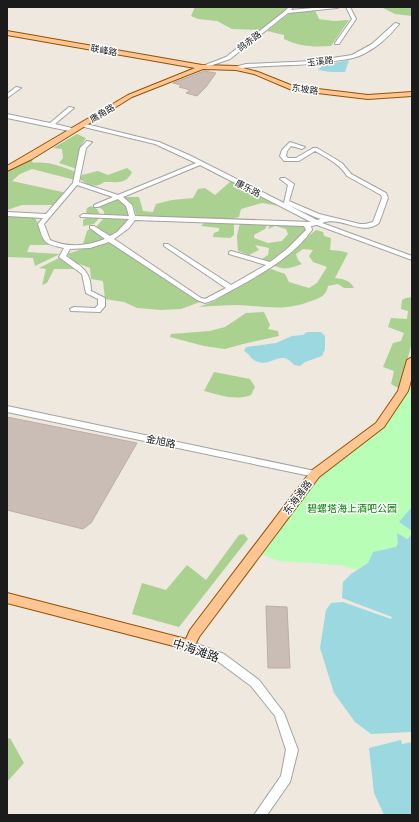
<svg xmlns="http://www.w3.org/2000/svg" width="419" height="822" font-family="'Golos Text','Noto Sans SC',sans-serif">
<rect width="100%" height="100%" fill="#eee8df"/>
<g fill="#aad190">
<path d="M195 7H287L286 11 261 30 232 29 217 21 198 19 191 16Z"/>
<path d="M381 7H412V16L395 14Z"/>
<path d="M315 10 319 19 334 21 349 20 331 46C314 47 301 47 284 39V35L267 31 290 13Z"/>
<path d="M77 134 86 138 80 147 77 169 59 163 63 158 62 149 53 148Z"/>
<path d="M31 158 33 163C48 161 62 167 76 172L75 180 32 169 20 174 12 181 67 193 56 205H22L7 210V172Z"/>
<path d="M127 168 132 172C126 184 119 182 107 182 103 182 105 182 101 184 94 188 86 184 80 179L82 175 98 171 108 175Z"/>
<path d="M231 181 280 206 262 203 241 209 239 217 224 220 137 217 133 205 124 197H139L143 211 153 212 156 204 172 200 193 198 198 189 205 188 215 195Z"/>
<path d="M120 198 126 204 129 216H104V211L99 207Z"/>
<path d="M91 206 97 209 101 216 94 224 83 226V220L89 216 86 212 87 208Z"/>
<path d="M7 216 35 217 46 243 54 245H30L27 252 60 254 35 266 33 258 7 257Z"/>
<path d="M104 218 129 220 121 231 110 237 96 227Z"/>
<path d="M205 222 234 223V235L230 238 213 237 214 233 219 231V228L201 226Z"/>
<path d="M240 223 267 225 265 229 254 235V238L268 243 282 241 288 234 286 229 275 226 268 229 270 224 302 225 306 229 302 236 269 262 262 259 268 255 269 248 255 245 259 250 249 255 238 251 237 236Z"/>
<path d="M91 228 105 238 95 243 83 244 87 231Z"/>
<path d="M316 230 323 232 324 236 331 238 330 250 341 251 348 253 335 278C343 279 350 280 354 288H344L338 284 328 286C326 296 320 298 311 301 283 312 266 306 237 305 224 305 212 306 199 307L215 301 265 270 271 269 285 274 289 282 309 288 317 283 327 267 313 262 309 256 313 250 303 249 296 254 298 260 302 264C291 268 284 271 273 265Z"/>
<path d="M110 240 200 302 181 309 161 310 137 308 124 302 105 299 103 281 91 279 90 268 74 262 67 254Z"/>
<path d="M59 258 74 269H54L47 283 42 285 46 269 39 268Z"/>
<path d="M412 297V342L400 389 391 384 394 371 383 367 393 343 401 341 404 333 388 327 391 318 407 319 408 311 401 309 402 300 406 298Z"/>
<path d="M264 312 270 325 268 329 278 331 279 336 243 344 225 349 204 346 170 337 171 334 210 331 225 327 246 313Z"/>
<path d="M214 372 250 379 255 387 251 395C235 401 220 395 204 391Z"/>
<path d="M244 534 248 539 179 627 132 614 142 583 166 590 187 565 206 580 239 535Z"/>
<path d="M10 738 24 763 7 782V739Z"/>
</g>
<path fill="#b8feb6" d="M412 358V507L400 522 412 531V534C407 539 399 541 396 547L373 552 368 563 357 570 341 565 279 561 256 552 315 474 380 425 405 384Z"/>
<g fill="#9bd8e0">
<path d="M349 60 345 72H331L318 70 323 65Z"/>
<path d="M307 332H321L325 336V349L322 356 305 362 300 366 294 365C281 349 273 366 258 362 251 360 250 354 244 351L246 347 276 343 292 336 303 335Z"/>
<path d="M412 507V531L399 522Z"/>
<path d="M397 533 407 539 412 534V730L411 732 371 734 355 722 334 693 320 648 326 610 331 603 343 602 391 619 392 617 342 598 343 582 351 574 368 563 373 552 396 547 398 543Z"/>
<path d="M401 740 402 744 412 742V815H384L374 793 369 748Z"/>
</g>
<g fill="#cabdb6" stroke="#c1aca1">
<path d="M204 71 216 73 206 87 197 96 186 93 190 90 179 87 181 85 173 83Z"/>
<path d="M7 417 137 443 91 523 83 529 7 510Z"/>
<path d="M266 606 287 607 290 668H268Z"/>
</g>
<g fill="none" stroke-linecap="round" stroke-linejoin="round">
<g stroke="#a2a2a2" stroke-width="2">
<g id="minor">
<path d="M289 7H293L291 10 324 7H339L337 8 288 13 230 59 204 68 200 67 226 57 285 11Z"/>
<path d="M346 7H350L356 19 339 44H335V43L352 19Z"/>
<path d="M395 23 399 24C389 37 374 50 359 56 351 59 342 60 334 61 301 67 267 64 233 69L231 68 246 64 313 61 352 55 372 44Z"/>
<path d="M16 87 21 88 7 98V94Z"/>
<path d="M69 107 74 108 55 124 76 129 77 130 74 132 7 118V114L50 123Z"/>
<path d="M82 123 159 142 189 155 284 203 288 185 280 179 281 178H285L294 184 289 201 319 214 360 224H365L373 222 382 198 381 195 347 176C340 164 327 158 315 151L299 161H284L280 156 282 150 290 142 305 147 302 149 291 146 287 151 286 156 288 158H296L313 148H317L342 163 351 174 386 193 388 198 379 223C362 237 341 215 322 223L412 256V260L317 225 311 226 312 230C288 263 249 280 214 300L205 303 197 300 109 242 90 248 70 249 66 256C81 267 91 270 91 291L105 298V306L100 312 71 311 70 309 74 307 95 308 98 305V299L86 293 82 274 59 257 64 248C44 244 44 243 38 224L43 218 7 216V212L46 214 73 183 80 148 87 141 92 142 86 148 79 182 118 195 196 163 155 144 80 126 79 125ZM200 165 311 222 135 216 132 205 123 197ZM77 185 113 197 94 205V207H98L118 199 126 206 129 216 83 214 80 216 81 217 129 219 117 232 110 236 94 226H90V228L105 239C88 246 67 248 50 240L44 224ZM288 205 315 217 321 219 317 220ZM135 220 304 226 306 230 287 249 270 262 231 251 229 252V254L266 265 231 285 168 244H164V246L226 288 205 299 201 298 114 239 129 228Z"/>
<path d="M7 406 315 471 318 472 319 474 318 476 315 477 7 412Z"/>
<path d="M189 641 224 654 259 680 284 713 298 750 290 782 267 815H254L281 776 286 750 275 716 251 686 216 660 185 648 184 645 185 642Z"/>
</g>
</g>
<g stroke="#935300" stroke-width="2">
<g id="major">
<path d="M7 31 202 65 236 66 258 72 293 86 368 95 412 92V96L368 99 292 90 254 74 236 70 203 69 132 97 32 159 7 171V166L128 95 195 68 7 35Z"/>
<path d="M412 357V377L408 391 384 427 319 477 199 637 193 649 189 650 7 603V593L186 639 190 630 311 471 376 423 398 391 407 360Z"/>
</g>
</g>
<use href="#minor" fill="#fff" fill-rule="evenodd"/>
<use href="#major" fill="#ffc694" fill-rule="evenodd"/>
</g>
<g text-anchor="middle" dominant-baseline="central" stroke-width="3" stroke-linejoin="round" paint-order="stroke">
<g font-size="9" fill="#1b1b1b" stroke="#fff">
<text transform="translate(249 41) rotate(-37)">鸽赤路</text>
<text transform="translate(104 50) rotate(10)">联峰路</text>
<text transform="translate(320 61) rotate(-6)">玉溪路</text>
<text transform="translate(305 89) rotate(8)">东坡路</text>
<text transform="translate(102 113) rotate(-31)">鹰角路</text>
<text transform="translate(248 188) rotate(27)">康乐路</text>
</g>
<g font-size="10" fill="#1b1b1b" stroke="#fff">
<text transform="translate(161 441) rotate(12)">金旭路</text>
<text transform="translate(297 497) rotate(-53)">东海滩路</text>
</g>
<g font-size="10" fill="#048102" stroke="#fff">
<text x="352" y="508">碧螺塔海上酒吧公园</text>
</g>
<g font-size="12" fill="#1b1b1b" stroke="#fff">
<text transform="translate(196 650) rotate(19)">中海滩路</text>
</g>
</g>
<rect width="419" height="822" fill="none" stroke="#1b1b1b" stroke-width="16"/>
</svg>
